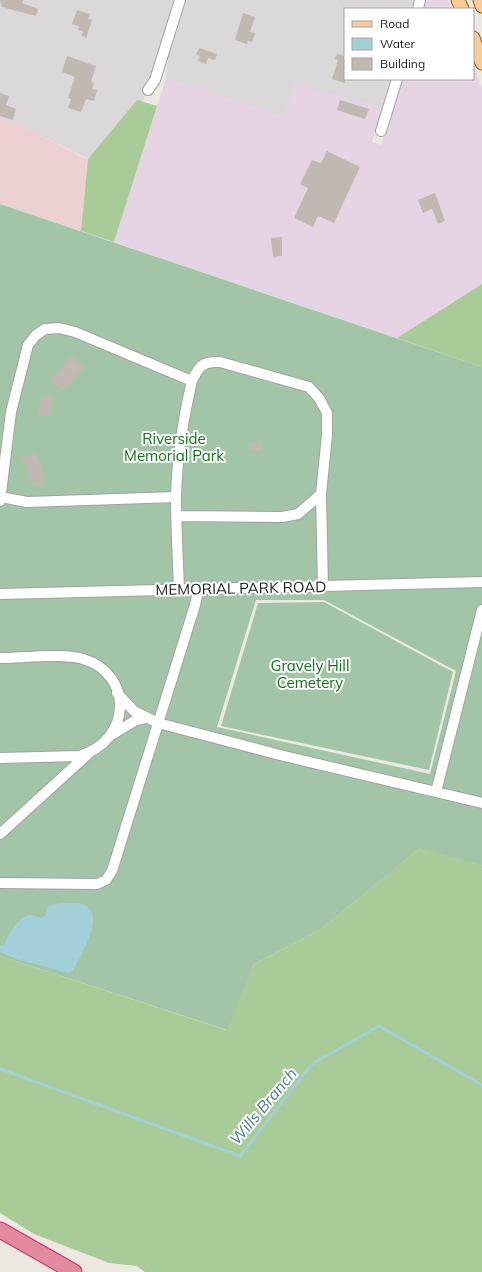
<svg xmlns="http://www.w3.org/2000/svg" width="482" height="1272" font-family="Mulish,sans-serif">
<rect width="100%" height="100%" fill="#ede8e1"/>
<!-- residential -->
<path fill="#dad8d8" d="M0,0h175l-32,102 -6,-1 -49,58 -73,-36 -15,-4z
M186,0h228l-3,9h-66v70h46l-9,29 -87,-24 -11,33 -118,-39 3,-25z"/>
<!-- commercial -->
<path fill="#edd0d1" d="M0,119l15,4 73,37 -7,71 -81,-27z"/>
<!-- industrial -->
<path fill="#e6d3e3" d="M425,0h23l3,9h-29z
M473,65l9,23v196l-85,54 -283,-96 52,-164 118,38 11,-33 87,25 -10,34 9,3 20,-66h72z"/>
<!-- forest -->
<path fill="#a9cb97" d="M137,100l20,6 -43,136 -33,-11 7,-72z
M482,284v83l-85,-29z
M421,847l61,19v406h-337l-8,-6 -28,-3 -75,-29 -34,-21v-257l226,74 28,-66 66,-34z"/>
<!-- cemetery -->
<path fill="#a3c5a7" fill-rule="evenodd" d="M0,204l482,163v499l-62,-18 -100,82 -66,34 -27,66 -227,-74zM256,600h68l132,71 -26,103 -213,-47z
M324,602l129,70 -24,98 -208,-44 37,-123z"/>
<!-- water -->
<path fill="#a3cfd9" d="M66,903c5,0 11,-1 16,1 26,9 -1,50 -8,65l-4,4 -51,-13 -19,-8v-7l5,-1c1,-7 15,-28 24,-29 3,-1 8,2 12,3l4,-2 3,-11z"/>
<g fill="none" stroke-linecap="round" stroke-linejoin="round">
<!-- stream -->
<path stroke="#a3cfd9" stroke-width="3" d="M0,1069l240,87 72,-92 67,-38 103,59"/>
</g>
<!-- building -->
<path fill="#c1b8b1" d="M0,0h23l-1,3 16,6 -2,7 -34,-9z
M77,10l13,4 -2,5 4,1 -6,18 -4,-2 1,-5 -5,-1 1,-4 -7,-2z
M243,13l12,4 -5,15 5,1 -3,9 -4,-1 -1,3 -12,-4z
M199,48l18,6 -2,6 -7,-2 -2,6 -8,-3 2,-5 -4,-1z
M337,54l8,2v27l-13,-4 6,-19 -3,-1z
M67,56l29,10 -5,16 3,1 -2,6 5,1 -3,11 -8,-2 -5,13 -13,-4 3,-9 -3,-1 7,-21 -13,-5z
M0,93l9,3 -3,9 10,4 -3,11 -13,-4z
M340,100l29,9 -4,10 -28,-9z
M327,151l33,16 -26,56 -16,-7 -5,11 -19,-9 14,-30 -8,-4 12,-24 9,3z
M435,193l10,28 -7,3 -6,-15 -9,4 -5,-13z
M282,237v19l-9,1 -2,-19z
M72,356l12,12 -22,23 -12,-12z
M42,395l11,2 -3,20 -12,-2z
M250,442l12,2 -1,7 -12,-1z
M36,453l11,29 -14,5 -11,-29z"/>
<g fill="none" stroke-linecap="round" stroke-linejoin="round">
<defs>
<path id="minor" d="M418,9l2,-9
M148,90l7,-10 25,-80
M381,131l16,-52
M192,381c7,-15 10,-20 28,-19l89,25 10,11 8,15v22l-6,59 2,92
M1,497l26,5 149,-5
M0,501l11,-89 17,-67 8,-10 9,-6 14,-1 16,4 117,49c-9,38 -15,77 -16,116 0,31 2,62 3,92
M177,516l105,1 16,-3 23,-20
M0,594l482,-12
M0,658c21,0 64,-5 83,1 51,15 49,82 -4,97l-79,2
M117,693l17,18 24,12 122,32 202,48
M113,734l23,-14 9,-2
M436,792l46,-182
M0,834l88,-80
M0,883l97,1 9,-4 6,-9 83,-266 2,-9 -2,-7"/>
<path id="major" d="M458,0l4,9
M480,0l2,6
M473,38l9,25"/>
<path id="highway" d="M0,1230l74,42"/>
</defs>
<!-- minor casing -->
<use href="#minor" stroke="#a2a2a2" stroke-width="12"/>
<!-- major casing -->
<use href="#major" stroke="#8d5a06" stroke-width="15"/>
<!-- highway casing -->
<use href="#highway" stroke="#cf2a6a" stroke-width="17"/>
<!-- minor -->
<use href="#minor" stroke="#fff" stroke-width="10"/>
<!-- major -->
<use href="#major" stroke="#f8cb9b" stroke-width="13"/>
<!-- highway -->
<use href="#highway" stroke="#e28b9f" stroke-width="15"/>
</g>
<g text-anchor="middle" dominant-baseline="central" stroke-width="4" stroke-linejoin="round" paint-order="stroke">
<!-- park labels -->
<g font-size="15" fill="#0f7413" stroke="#fff">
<text x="174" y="438">Riverside<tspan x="174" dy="17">Memorial Park</tspan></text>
<text x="310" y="665">Gravely Hill<tspan x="310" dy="17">Cemetery</tspan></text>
</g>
<!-- street labels -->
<g font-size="15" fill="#1b1b1b" stroke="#fff">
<text transform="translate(241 588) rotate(-1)">MEMORIAL PARK ROAD</text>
</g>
<!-- water labels -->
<g font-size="16" font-style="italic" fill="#4979a0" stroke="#fff">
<text transform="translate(263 1106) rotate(-50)">Wills Branch</text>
</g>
</g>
<!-- legend -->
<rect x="344" y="8" width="130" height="72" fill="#ffffff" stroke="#a4a4a4"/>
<rect x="352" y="21" width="20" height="6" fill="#f8cb9b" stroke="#a4a4a4"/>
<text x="380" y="28" font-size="12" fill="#1b1b1b">Road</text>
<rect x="352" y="38" width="20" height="12" fill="#a3cfd9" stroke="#a4a4a4"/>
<text x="380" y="48" font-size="12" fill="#1b1b1b">Water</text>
<rect x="352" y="58" width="20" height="12" fill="#c1b8b1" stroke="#a4a4a4"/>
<text x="380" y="68" font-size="12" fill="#1b1b1b">Building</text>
</svg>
